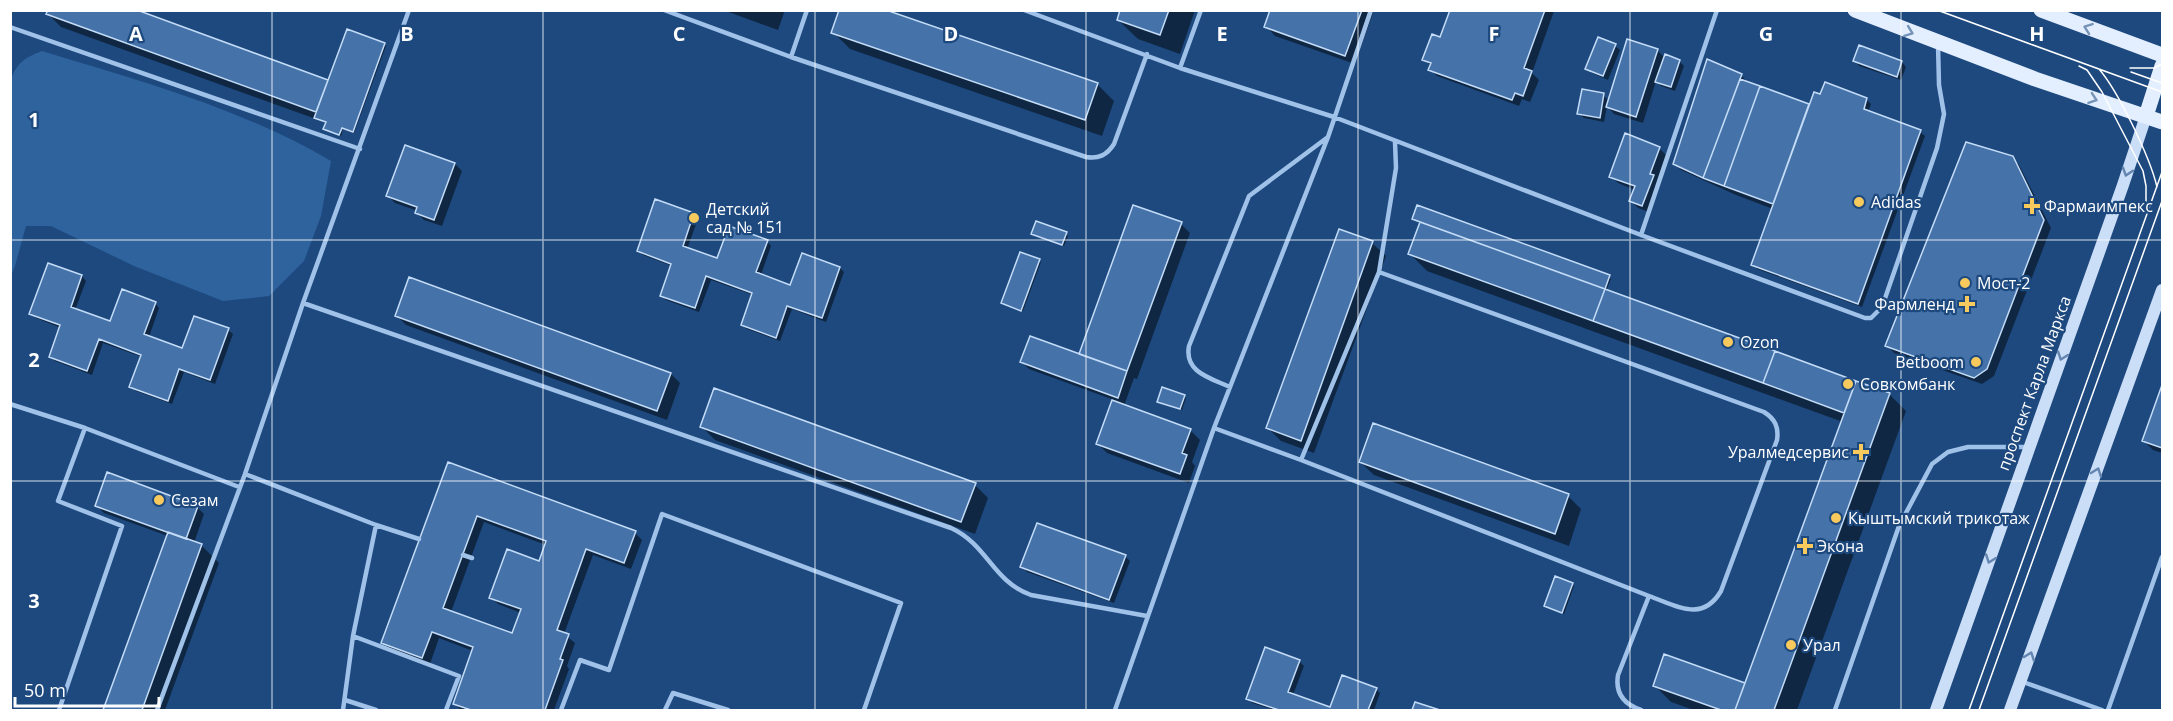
<svg xmlns="http://www.w3.org/2000/svg" width="2173" height="721" font-family="'Open Sans',sans-serif">
<rect width="100%" height="100%" fill="#1d497f"/>
<!-- green -->
<path fill="#2f639d" d="M42,51c98,30 199,57 289,110l-10,55 -17,45 -35,35 -46,5 -89,-35 -83,-40h-25l-11,40 -4,10v-196c5,-17 15,-23 31,-29z"/>
<!-- shadow -->
<path fill="#0007" fill-rule="evenodd" d="M133,10l196,72 55,-38 2,2 -32,87 -11,-4 -2,7 -14,-6 -2,-1 2,-6 -266,-96 -13,-13z
M723,10h62l-7,20z
M1122,10h73l-15,44 -42,-15 -20,-19z
M1272,10h102l-19,54 -80,-28 -9,-10z
M1451,10l103,1 -22,62 7,7 -9,22 -8,-3 -3,7 -82,-30 -7,-7 1,-3 -7,-7 17,-20z
M833,32l264,52 17,17 -12,35 -252,-87z
M1615,46l5,4 -12,30 -16,-7 -5,-4z
M1860,47l42,15 4,5 -5,13 -42,-14 -4,-5z
M1657,50l8,8 14,3 5,5 -9,25 -14,-5 -5,-5 -13,42 -29,-9 -7,-8 -3,16 -20,-4 -5,-4 24,-19 6,6z
M1741,75l7,8 62,23 56,-7 5,5 -3,8 52,20 5,4 -63,171 -105,-38 -4,-5 20,-55 -37,-14 -55,-25 -7,-7z
M1659,148l7,7 -9,26 3,3 -11,28 -11,-4 -7,-7 4,-11 -17,-7 -7,-7z
M2012,157l7,8 32,63 -57,148 -12,8 -88,-31 -7,-8z
M455,164l7,7 -20,55 -18,-6 -7,-7 1,-2 -23,-8 -7,-7z
M656,201l38,14 4,4 -11,30 31,11 49,-19 4,5 -10,29 30,12 49,-19 4,4 -18,50 -34,-13 -12,32 -33,-12 -5,-4 11,-30 -42,-15 -12,32 -33,-12 -5,-5 11,-29 -29,-11 -5,-5z
M1414,219l195,58 2,2 -5,12 283,103 17,17 -109,299h-103l-23,-8 -17,-17h92l97,-263 -416,-151 -17,-17 11,-31z
M1181,224l9,9 -53,146 -3,-1 -10,28 66,24 10,10 -8,22 3,4 -6,17 -82,-30 -9,-9 16,-44 -85,-31 -7,-7 58,-7z
M1066,234l2,2 -4,10 -29,-11z
M1372,243l14,13 -72,197 -33,-12 -13,-13z
M1021,254l20,8 -18,49 -20,-8z
M49,264l33,12 4,5 -11,29 36,13 44,-20 4,5 -10,29 34,13 45,-20 5,4 -18,50 -31,-12 -12,32 -36,-13 -5,-5 11,-29 -39,-14 -11,32 -37,-14 -5,-4 11,-29 -25,-10 -5,-4z
M397,316l274,58 9,9 -13,37 -261,-95z
M2162,390v63l-9,-3 -9,-9z
M1184,396l2,2 -4,12 -21,-7z
M701,426l274,59 13,13 -13,36 -260,-94z
M1360,462l208,34 13,13 -12,37 -195,-71z
M449,464l186,69 7,7 -11,29 -38,-14 -29,79 11,9 -8,23 2,3 -15,41h-93l-7,-7 19,-52 -34,-13 -9,26 -40,-15 -7,-7zM484,522l62,23 -6,18 -49,34 7,7 23,9 -8,22 -62,-23z
M97,506l100,1 7,7 -10,29 8,3 17,17 -54,147h-60l63,-174 -64,-23z
M1125,556l5,5 -16,42 -87,-31 -5,-5z
M1572,584l2,2 -10,28 -18,-8z
M1299,661l5,5 -11,29 38,14 45,-20 4,4 -6,17h-100l-22,-7 -4,-5z"/>
<!-- building -->
<path fill="#4573a9" stroke="#c4dcf7" stroke-width="1.5" fill-rule="evenodd" d="M48,10h89l191,70 -12,32 -270,-98z
M839,10h47l212,73 -13,37 -254,-87z
M1120,10h49l-9,25 -43,-15z
M1270,10h92l-17,46 -81,-29z
M1450,10h95l-21,58 8,3 -9,25 -8,-3 -3,7 -84,-30 3,-7 -9,-3 10,-26 8,3z
M347,29l38,14 -32,89 -11,-4 -3,7 -16,-6 3,-7 -12,-4z
M1598,37l18,7 -13,32 -18,-7z
M1627,39l31,10 -22,68 -30,-10z
M1859,45l43,16 -5,16 -44,-16z
M1665,54l15,6 -9,27 -16,-5z
M1707,59l35,15 -39,104 -30,-14z
M1740,79l20,7 -36,100 -21,-8z
M1825,82l42,16 -3,11 57,21 -63,174 -107,-39 63,-173 6,2z
M1760,86l49,18 -36,100 -49,-18z
M1582,89l22,4 -4,25 -23,-4z
M1625,133l35,14 -10,27 4,1 -12,31 -13,-5 6,-15 -26,-9z
M1966,142l47,14 31,64 -57,149 -13,9 -89,-32z
M405,145l50,18 -21,57 -19,-7 2,-6 -31,-11z
M655,199l39,14 -11,33 34,12 12,-32 39,14 -12,32 34,13 12,-32 38,14 -18,51 -35,-12 -11,32 -35,-13 11,-32 -46,-17 -11,32 -35,-12 11,-32 -34,-13z
M1133,205l49,17 -55,149 -48,-17z
M1417,205l193,70 -5,14 -193,-70z
M1036,221l31,11 -5,13 -31,-11z
M1420,222l185,67 -12,32 -185,-67z
M1339,229l34,12 -72,200 -35,-13z
M1020,252l20,7 -19,52 -20,-8z
M48,263l34,12 -11,32 39,14 12,-32 34,13 -12,32 38,14 12,-32 35,12 -19,52 -31,-11 -11,32 -39,-14 12,-32 -42,-16 -12,32 -38,-14 11,-32 -31,-11z
M409,277l262,96 -14,38 -262,-95z
M1605,289l170,62 -12,32 -170,-62z
M1030,336l97,35 -9,27 -98,-36z
M1775,351l81,30 -12,32 -81,-30z
M1856,381l34,12 -116,317h-39z
M2162,385v63l-20,-7z
M1162,387l23,8 -5,14 -23,-7z
M714,388l262,95 -15,39 -261,-95z
M1112,400l79,29 -9,24 5,2 -7,19 -84,-30z
M1373,423l196,71 -14,40 -196,-72z
M448,462l188,69 -12,32 -38,-14 -29,81 12,4 -9,25 3,1 -18,50h-74l-18,-6 20,-57 -41,-15 -10,26 -41,-15zM477,516l69,25 -7,20 -32,-12 -18,49 32,11 -9,24 -69,-25z
M107,472l91,34 -12,33 -91,-33z
M1037,523l89,32 -17,45 -89,-33z
M168,532l34,12 -60,166h-39z
M1555,576l18,7 -11,30 -18,-7z
M1265,647l35,13 -12,32 42,15 12,-32 35,13 -9,22h-89l-33,-11z
M1664,654l81,29 -10,27h-14l-68,-24z
M1415,702l25,8h-28z"/>
<g fill="none" stroke-linecap="round" stroke-linejoin="round">
<!-- lane -->
<path stroke="#a0c2e9" stroke-width="4.5" d="M664,10l127,47 295,100c13,2 21,-2 28,-13l33,-90
M1024,10l156,58 154,49 307,118 224,83h6l11,-11 55,-159 7,-34 -5,-29 -1,-41
M10,27l350,122
M791,57l16,-47
M1180,68l21,-58
M1395,142l1,26 -17,104 -78,188 348,136 -31,79c-3,18 5,29 23,35
M1641,235l76,-225
M1379,272l385,140c11,7 15,15 13,28l-56,151c-19,32 -44,15 -72,5
M303,303l648,225c37,17 41,53 80,67l116,21
M1230,387c-20,-9 -46,-15 -41,-41l60,-150 79,-59
M10,404l75,24 154,59
M1214,428l87,32
M245,474l131,51 43,14
M463,555l9,3
M353,636l106,40 -13,34
M2023,682l79,28
M345,700l31,10
M59,710l63,-184 -64,-25 27,-73
M157,710l88,-236 58,-171 106,-293
M343,710l10,-74 23,-111
M561,710l19,-50 29,10 53,-156 239,89 -37,107
M665,710l8,-17 55,17
M1115,710l99,-282 114,-291 43,-127
M1835,710l64,-184 33,-62 16,-12 20,-5h59
M2108,710l54,-153"/>
<!-- secondary -->
<path stroke="#cbdef7" stroke-width="12" d="M1936,710l187,-525 23,-69
M2010,710l152,-420"/>
<!-- primary -->
<path stroke="#e3eefe" stroke-width="15" d="M1855,10l180,69 127,43
M2041,10l121,45
M2146,116l16,-50"/>
<!-- tram -->
<path stroke="#fff" stroke-width="1.5" d="M1937,10l225,82
M2079,66l8,4 15,22 41,79 3,15v22
M2130,68h24l8,-4
M2099,69c19,22 51,88 58,118
M2131,72l31,11
M1969,710l193,-538
M1979,710l183,-509"/>
</g>
<!-- one-way arrows -->
<defs><path id="oneway-chevron" d="M-2-3.5L2.5 0L-2 3.5" fill="none" stroke-width="1.6" stroke-linecap="round" stroke-linejoin="round" transform="scale(1.5)"/></defs>
<g stroke="#7693b8">
<use href="#oneway-chevron" transform="translate(2088 28) rotate(-160)"/>
<use href="#oneway-chevron" transform="translate(1909 32) rotate(21)"/>
<use href="#oneway-chevron" transform="translate(2093 99) rotate(19)"/>
</g>
<g stroke="#6385af">
<use href="#oneway-chevron" transform="translate(2127 172) rotate(108)"/>
<use href="#oneway-chevron" transform="translate(2062 356) rotate(110)"/>
<use href="#oneway-chevron" transform="translate(2097 472) rotate(-70)"/>
<use href="#oneway-chevron" transform="translate(1990 559) rotate(110)"/>
<use href="#oneway-chevron" transform="translate(2030 656) rotate(-70)"/>
</g>
<!-- grid -->
<path fill="none" stroke="#fff" stroke-width="1.5" stroke-opacity="0.55" d="M272,10v700M543,10v700M815,10v700M1086,10v700M1358,10v700M1630,10v700M1901,10v700M10,240h2152M10,481h2152"/>
<!-- markers -->
<g fill="#f8ca5e" stroke="#1d497f" stroke-width="2">
<circle cx="1859" cy="202" r="6"/>
<path d="M2029 197h6v6h6v6h-6v6h-6v-6h-6v-6h6z"/>
<circle cx="694" cy="218" r="6"/>
<circle cx="1965" cy="283" r="6"/>
<path d="M1964 295h6v6h6v6h-6v6h-6v-6h-6v-6h6z"/>
<circle cx="1728" cy="342" r="6"/>
<circle cx="1976" cy="362" r="6"/>
<circle cx="1848" cy="384" r="6"/>
<path d="M1858 443h6v6h6v6h-6v6h-6v-6h-6v-6h6z"/>
<circle cx="159" cy="500" r="6"/>
<circle cx="1836" cy="518" r="6"/>
<path d="M1802 537h6v6h6v6h-6v6h-6v-6h-6v-6h6z"/>
<circle cx="1791" cy="645" r="6"/>
</g>
<g text-anchor="middle" dominant-baseline="central" stroke-width="4.5" stroke-linejoin="round" paint-order="stroke">
<!-- poi labels -->
<g font-size="16" fill="#fff" stroke="#1d497f" text-anchor="start">
<text x="1871" y="202">Adidas</text>
<text x="2044" y="206">Фармаимпекс</text>
<text x="706" y="209">Детский<tspan x="706" dy="18">сад № 151</tspan></text>
<text x="1977" y="283">Мост-2</text>
<text x="1955" y="304" text-anchor="end">Фармленд</text>
<text x="1740" y="342">Ozon</text>
<text x="1964" y="362" text-anchor="end">Betboom</text>
<text x="1860" y="384">Совкомбанк</text>
<text x="1849" y="452" text-anchor="end">Уралмедсервис</text>
<text x="171" y="500">Сезам</text>
<text x="1848" y="518">Кыштымский трикотаж</text>
<text x="1817" y="546">Экона</text>
<text x="1803" y="645">Урал</text>
</g>
<!-- street labels -->
<g font-size="16" fill="#fff" stroke="#1d497f">
<text transform="translate(2034 383) rotate(-70)">проспект Карла Маркса</text>
</g>
</g>
<g font-size="20" text-anchor="middle" font-weight="bold" fill="#fff" stroke="#1d497f" stroke-width="4.5" stroke-linejoin="round" paint-order="stroke">
<text x="136" y="41">A</text>
<text x="407" y="41">B</text>
<text x="679" y="41">C</text>
<text x="951" y="41">D</text>
<text x="1222" y="41">E</text>
<text x="1494" y="41">F</text>
<text x="1766" y="41">G</text>
<text x="2037" y="41">H</text>
<text x="34" y="127">1</text>
<text x="34" y="367">2</text>
<text x="34" y="608">3</text>
</g>
<!-- border -->
<rect width="2173" height="721" fill="none" stroke="#ffffff" stroke-width="24"/>
<!-- scale -->
<path d="M15 697v9h144v-9" fill="none" stroke="#ffffff" stroke-width="3"/>
<text x="24" y="697" font-size="18" fill="#ffffff" stroke="#1d497f" stroke-width="4.5" paint-order="stroke">50 m</text>
</svg>
